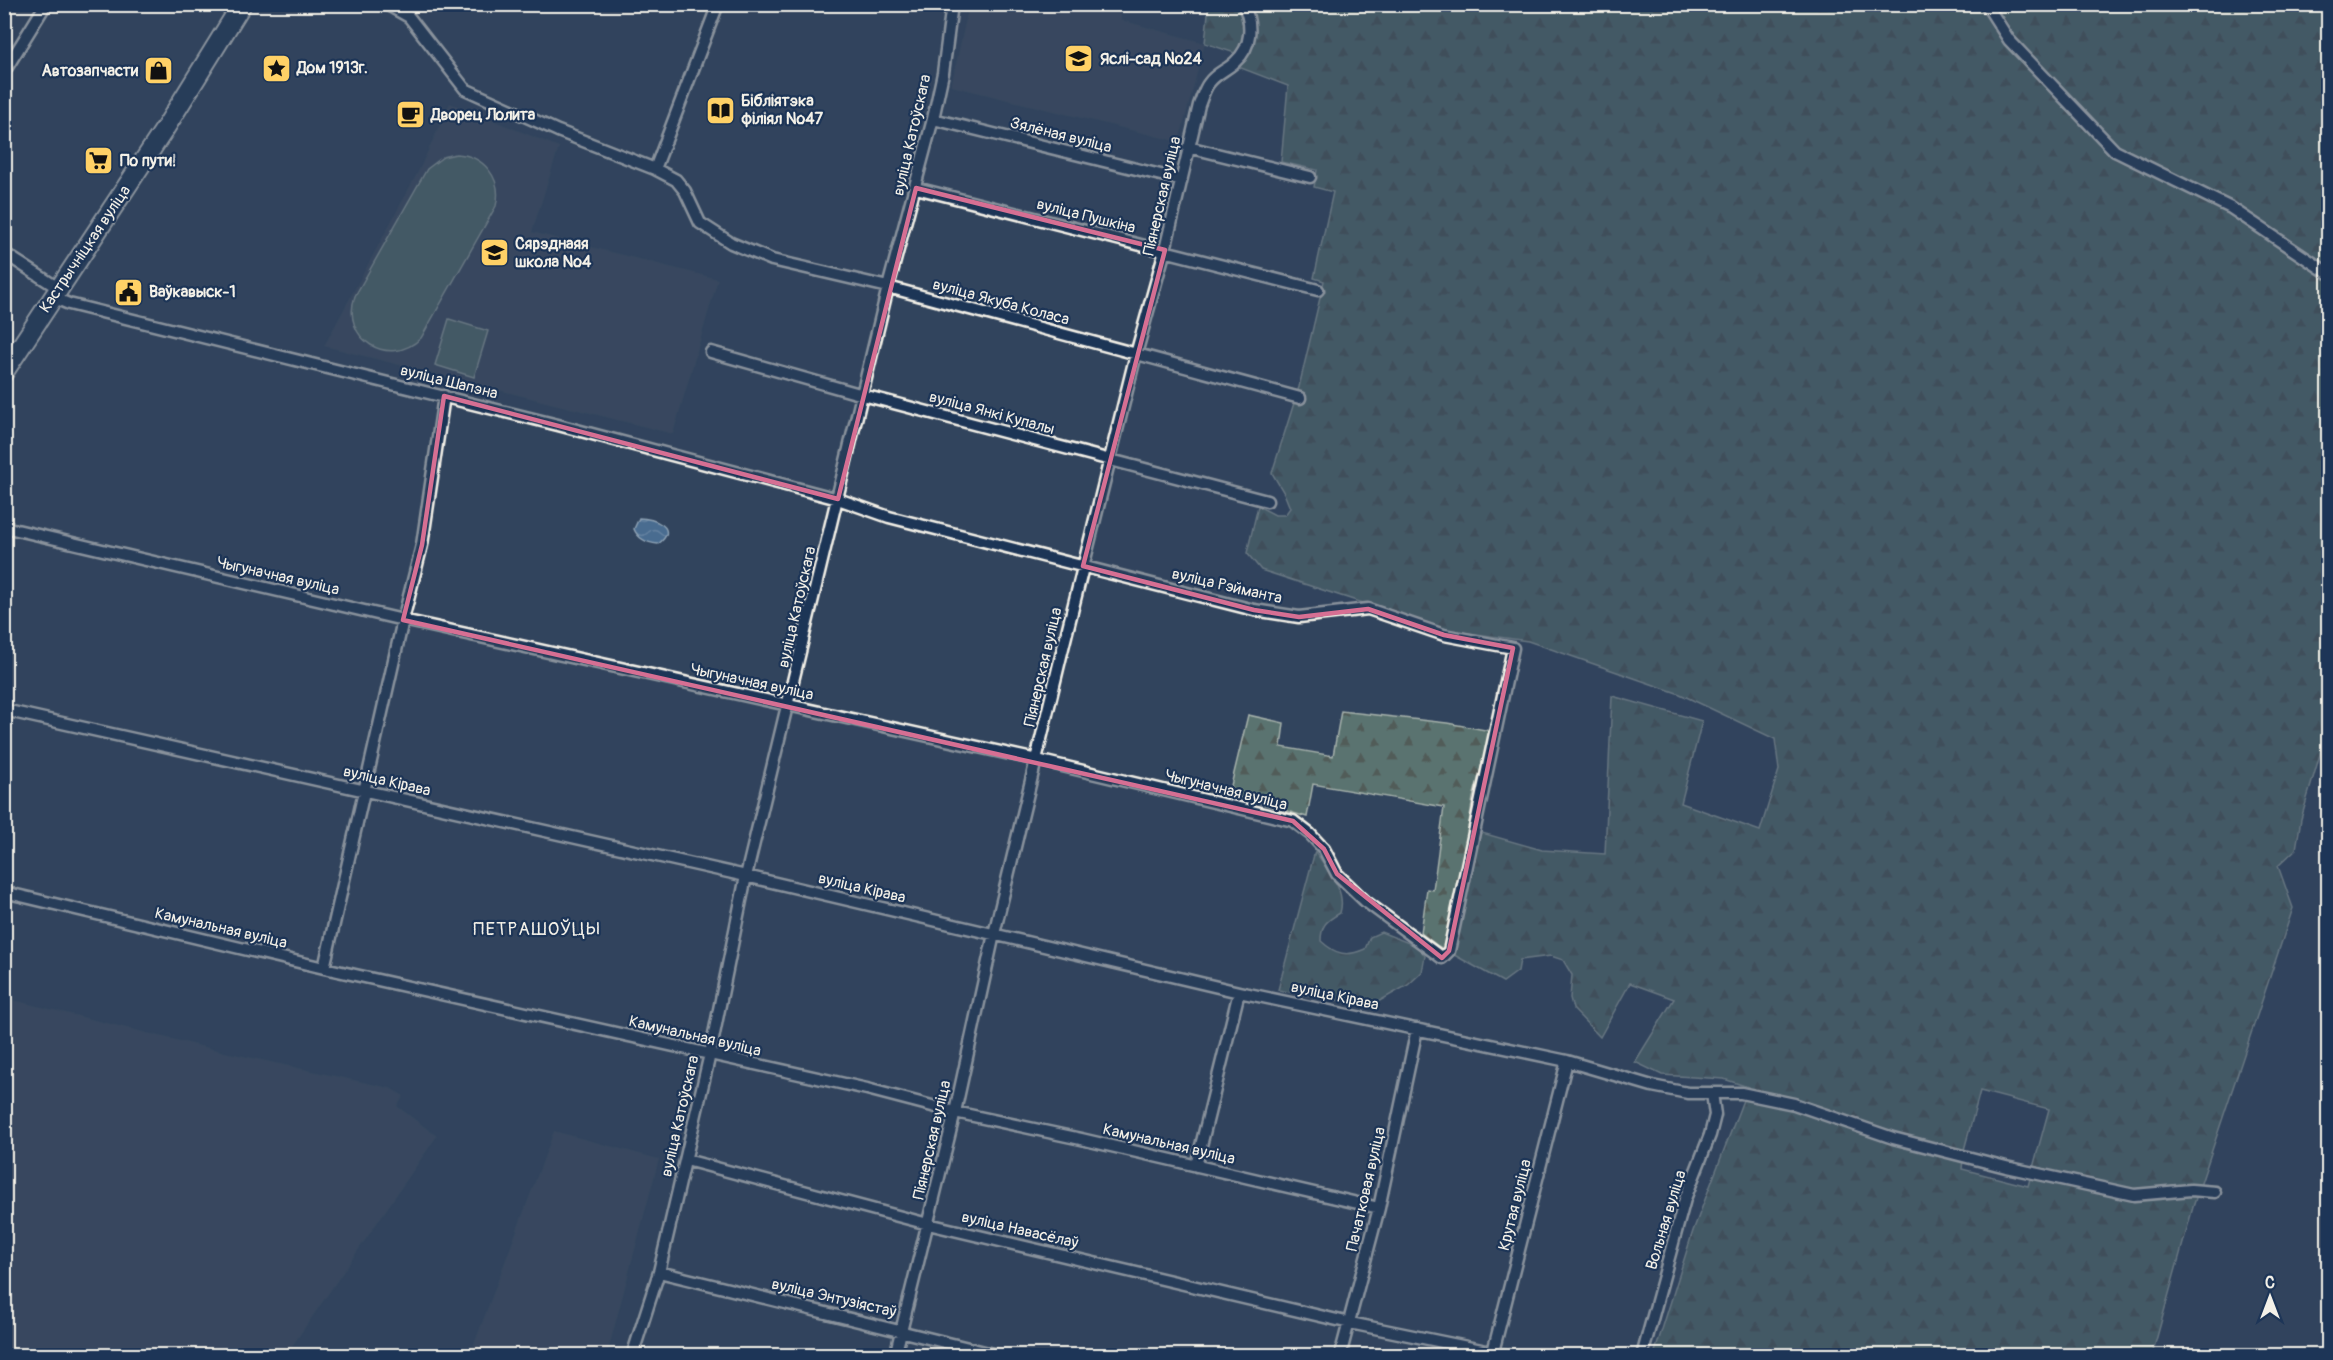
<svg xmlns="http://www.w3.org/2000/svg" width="2333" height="1360" font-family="Pangolin,sans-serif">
<defs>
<pattern id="forest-firs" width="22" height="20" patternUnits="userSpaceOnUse" patternTransform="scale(1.5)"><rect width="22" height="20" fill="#5a7370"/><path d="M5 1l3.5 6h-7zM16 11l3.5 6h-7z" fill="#515b59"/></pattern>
<pattern id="water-waves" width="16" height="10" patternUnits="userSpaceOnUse" patternTransform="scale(1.5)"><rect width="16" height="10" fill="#496c90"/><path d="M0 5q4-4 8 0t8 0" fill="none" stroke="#6481a0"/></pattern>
</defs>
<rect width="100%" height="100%" fill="#31445d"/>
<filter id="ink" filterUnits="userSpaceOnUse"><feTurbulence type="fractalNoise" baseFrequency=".0167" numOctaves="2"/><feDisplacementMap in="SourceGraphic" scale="12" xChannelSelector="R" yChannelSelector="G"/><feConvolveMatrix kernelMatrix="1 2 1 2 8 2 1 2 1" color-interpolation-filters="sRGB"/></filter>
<g filter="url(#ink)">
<!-- built -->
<path fill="#3f4e62" d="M969,5h152v15l84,23 -26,99 -228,-56z
M450,103l109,44 -27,85 186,47 -45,155 -349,-88 95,-176z
M5,998l220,54 165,36 14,8 -7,10 40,30 -151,219h-281z
M554,1131l105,28 -52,196h-137z"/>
<!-- grass -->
<path fill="#5a7370" stroke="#a7b2ac" stroke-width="1.5" d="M456,154c27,1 47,24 40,52l-75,132c-32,31 -81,1 -66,-42l72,-127 16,-12z
M449,319l39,12 -14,46 -39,-12z"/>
<!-- forest -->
<path fill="url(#forest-firs)" stroke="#a7b2ac" stroke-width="1.5" fill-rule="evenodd" d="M1209,4l1119,1v722l-27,92 -5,30 -18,17 15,42 -100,299 -41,148h-498l39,-124 55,-144 -24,-8 -62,-4 -27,-13 39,-63 -44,-16 -30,54 -27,-28 -3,-11 2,-23 -9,-15 -12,-4 -31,4 -2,11 -15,11 -65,-36 -17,-13 6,-44 6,1 11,-83 -131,-23 -6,33 -78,-23 19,-79 36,8 -3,24 52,9 8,-45 106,12 44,8 -18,67 -5,31 74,21 63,4 7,-158 90,25 -21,82 79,28 19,-61 -4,-31 -95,-45 -152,-53 -82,-11 -185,-60 -14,-17 11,-47 17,9h10l5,-7 -6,-15 -12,-20 27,-86 25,-106 -10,-3 19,-86 -19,-5 3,-17 -36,-8 7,-76 -47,-18 -6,-15 -30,-10zM1980,1091l69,18 -21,77 -66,-17 2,-19z
M1315,851c12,19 32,39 25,62 -14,8 -19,12 -19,28 15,14 26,16 44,8l5,-12 11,-5 38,15 6,9 -3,16 -14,13 -32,18h-22l-76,-13z"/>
<!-- water -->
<path fill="url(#water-waves)" stroke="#8da1b3" stroke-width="1.5" d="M639,518c15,0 41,10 19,26 -10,-1 -20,-5 -24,-15z"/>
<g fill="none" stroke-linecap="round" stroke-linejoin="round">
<defs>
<path id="street" d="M386,4l23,13 56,72 93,42 97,38 21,11 9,11 15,32 31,20 41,17 116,27 412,111
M1986,4l23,36 106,111 116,57 97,65
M4,72l42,-68
M933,119l248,61
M1188,147l122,30
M655,169l63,-165
M916,188l402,102
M4,253l54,35
M711,352l152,43 404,106
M4,527l399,93 634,140 256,61 17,13 14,15 13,25 28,27 77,57 7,-7 64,-303 -69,-13 -76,-26 -69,8 -45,-7 -365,-93 -51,-18 -280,-74 -489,-121 -17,-7
M4,710l742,166 493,116 328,69 85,25 36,7h53l53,11 99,34 113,29 128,28 57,-5 24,2
M4,892l320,76 543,121 88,23 126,27 298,69
M324,968l79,-348 19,-75 22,-149
M686,1160l242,64 102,24 320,75 161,33
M1196,1166l43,-174
M659,1272l342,84
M632,1356l27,-84 51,-218 36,-178 142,-589 45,-168 10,-46 9,-69
M895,1356l60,-244 39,-178 67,-278 75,-302 29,-104 34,-145c3,-7 5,-16 10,-22 7,-10 18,-13 26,-21 17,-15 18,-38 8,-58
M1340,1356l39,-148 38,-179
M1492,1356l75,-295
M1642,1356l43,-157 25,-64 5,-20 -3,-22"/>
<path id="primary" d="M4,372l160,-242 78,-126"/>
</defs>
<!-- street casing -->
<use href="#street" stroke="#f4f1e8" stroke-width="15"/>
<!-- primary casing -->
<use href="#primary" stroke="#f4f1e8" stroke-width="22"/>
<!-- street -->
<use href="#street" stroke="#1d3557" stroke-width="10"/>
<!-- primary -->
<use href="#primary" stroke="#1d3557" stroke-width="18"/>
</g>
</g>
<!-- marked area -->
<path d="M0 0H2333V1360H0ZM916,188l249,62 -82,316 171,44 45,7 69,-8 76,26 69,13 -64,303 -7,7 -105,-84 -13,-25 -31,-28 -890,-201 19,-75 22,-149 394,103z" fill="#31445d" fill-opacity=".55" fill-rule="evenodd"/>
<path fill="none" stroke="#d66f93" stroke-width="4.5" stroke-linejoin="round" d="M916,188l249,62 -82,316 171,44 45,7 69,-8 76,26 69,13 -64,303 -7,7 -105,-84 -13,-25 -31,-28 -890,-201 19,-75 22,-149 394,103z"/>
<!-- icons -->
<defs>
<symbol id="school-square" viewBox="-11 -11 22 22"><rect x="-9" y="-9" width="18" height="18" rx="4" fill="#ffd166" stroke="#1d3557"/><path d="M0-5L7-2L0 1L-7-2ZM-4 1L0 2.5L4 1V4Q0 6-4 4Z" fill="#111"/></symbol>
<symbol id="sight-square" viewBox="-11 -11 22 22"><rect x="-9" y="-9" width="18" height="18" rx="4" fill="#ffd166" stroke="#1d3557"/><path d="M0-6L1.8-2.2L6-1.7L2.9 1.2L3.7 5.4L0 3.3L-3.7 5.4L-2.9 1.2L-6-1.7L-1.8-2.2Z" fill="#111"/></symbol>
<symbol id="shop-square" viewBox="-11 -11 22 22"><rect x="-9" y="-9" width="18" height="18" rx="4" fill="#ffd166" stroke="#1d3557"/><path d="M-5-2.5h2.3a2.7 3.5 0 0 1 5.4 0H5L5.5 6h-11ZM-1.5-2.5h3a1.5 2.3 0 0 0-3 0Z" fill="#111"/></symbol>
<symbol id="library-square" viewBox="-11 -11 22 22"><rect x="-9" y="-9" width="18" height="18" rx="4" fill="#ffd166" stroke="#1d3557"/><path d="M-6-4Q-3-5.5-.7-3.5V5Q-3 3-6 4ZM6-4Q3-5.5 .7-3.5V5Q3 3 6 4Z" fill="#111"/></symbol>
<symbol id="cafe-square" viewBox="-11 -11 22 22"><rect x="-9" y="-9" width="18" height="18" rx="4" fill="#ffd166" stroke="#1d3557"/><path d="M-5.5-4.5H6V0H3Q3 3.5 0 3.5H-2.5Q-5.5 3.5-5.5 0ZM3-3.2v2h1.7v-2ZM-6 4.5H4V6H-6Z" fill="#111"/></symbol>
<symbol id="supermarket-square" viewBox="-11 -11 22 22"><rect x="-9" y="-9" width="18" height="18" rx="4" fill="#ffd166" stroke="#1d3557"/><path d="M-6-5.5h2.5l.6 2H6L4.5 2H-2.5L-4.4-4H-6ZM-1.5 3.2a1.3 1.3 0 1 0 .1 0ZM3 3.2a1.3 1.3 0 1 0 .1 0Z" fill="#111"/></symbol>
<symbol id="civic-square" viewBox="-11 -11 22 22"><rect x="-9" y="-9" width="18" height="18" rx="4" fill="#ffd166" stroke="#1d3557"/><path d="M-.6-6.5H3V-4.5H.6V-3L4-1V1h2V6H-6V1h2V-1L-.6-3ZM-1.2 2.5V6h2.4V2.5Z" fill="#111"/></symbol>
</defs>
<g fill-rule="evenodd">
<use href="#school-square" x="1062" y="42" width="33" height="33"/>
<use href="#sight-square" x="260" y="52" width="33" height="33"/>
<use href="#shop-square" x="142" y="54" width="33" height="33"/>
<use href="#library-square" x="704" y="94" width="33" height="33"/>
<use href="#cafe-square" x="394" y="98" width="33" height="33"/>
<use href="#supermarket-square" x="82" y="144" width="33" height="33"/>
<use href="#school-square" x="478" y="236" width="33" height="33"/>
<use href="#civic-square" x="112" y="276" width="33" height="33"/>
</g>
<g text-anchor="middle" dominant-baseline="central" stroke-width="4.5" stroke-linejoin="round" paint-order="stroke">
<!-- poi labels -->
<g font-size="16" font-weight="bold" fill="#f4f1e8" stroke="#1d3557" text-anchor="start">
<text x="1100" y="59">Яслі-сад №24</text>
<text x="297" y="68">Дом 1913г.</text>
<text x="138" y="71" text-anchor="end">Автозапчасти</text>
<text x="741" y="101">Бібліятэка<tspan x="741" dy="18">філіял №47</tspan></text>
<text x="431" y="115">Дворец Лолита</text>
<text x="120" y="161">По пути!</text>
<text x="515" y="244">Сярэднаяя<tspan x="515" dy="18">школа №4</tspan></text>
<text x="149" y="292">Ваўкавыск-1</text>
</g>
<!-- street labels -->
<g font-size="16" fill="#f4f1e8" stroke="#1d3557">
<text transform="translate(912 135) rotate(-77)">вуліца Катоўскага</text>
<text transform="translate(1061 135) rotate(14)">Зялёная вуліца</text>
<text transform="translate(1162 196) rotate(-77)">Піянерская вуліца</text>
<text transform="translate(1086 216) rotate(14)">вуліца Пушкіна</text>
<text transform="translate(85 249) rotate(-56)">Кастрычніцкая вуліца</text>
<text transform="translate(1001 302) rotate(15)">вуліца Якуба Коласа</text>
<text transform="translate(449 382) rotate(14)">вуліца Шапэна</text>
<text transform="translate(992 413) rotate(15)">вуліца Янкі Купалы</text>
<text transform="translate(278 576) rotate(13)">Чыгуначная вуліца</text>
<text transform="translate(1227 586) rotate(13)">вуліца Рэйманта</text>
<text transform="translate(797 607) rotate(-77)">вуліца Катоўскага</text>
<text transform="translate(1043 667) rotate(-77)">Піянерская вуліца</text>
<text transform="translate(752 682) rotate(12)">Чыгуначная вуліца</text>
<text transform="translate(387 781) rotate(13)">вуліца Кірава</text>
<text transform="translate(1226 790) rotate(14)">Чыгуначная вуліца</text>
<text transform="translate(862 888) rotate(13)">вуліца Кірава</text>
<text transform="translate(221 928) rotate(13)">Камунальная вуліца</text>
<text transform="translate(1335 996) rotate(12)">вуліца Кірава</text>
<text transform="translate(695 1036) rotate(13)">Камунальная вуліца</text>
<text transform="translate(680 1116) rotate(-77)">вуліца Катоўскага</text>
<text transform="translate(932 1140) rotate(-77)">Піянерская вуліца</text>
<text transform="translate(1169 1144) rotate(13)">Камунальная вуліца</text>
<text transform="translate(1366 1189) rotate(-77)">Пачатковая вуліца</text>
<text transform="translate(1515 1205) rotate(-76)">Крутая вуліца</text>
<text transform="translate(1666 1220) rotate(-73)">Вольная вуліца</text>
<text transform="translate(1020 1230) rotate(13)">вуліца Навасёлаў</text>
<text transform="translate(834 1298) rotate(13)">вуліца Энтузіястаў</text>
</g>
<!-- neighbourhood labels -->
<g font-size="18" letter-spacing="1.5" fill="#f4f1e8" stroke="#1d3557">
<text x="537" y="929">ПЕТРАШОЎЦЫ</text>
</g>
</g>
<!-- margin -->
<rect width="2333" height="1360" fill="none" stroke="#1d3557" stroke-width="24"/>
<rect x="12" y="12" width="2309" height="1336" fill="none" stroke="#f4f1e8" stroke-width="2" filter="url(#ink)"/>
<!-- north arrow -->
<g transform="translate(2270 1297)" stroke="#1d3557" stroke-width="4.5" paint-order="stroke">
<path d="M0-4.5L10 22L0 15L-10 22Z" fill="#f4f1e8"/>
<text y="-9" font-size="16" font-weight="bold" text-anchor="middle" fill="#f4f1e8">С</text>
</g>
</svg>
